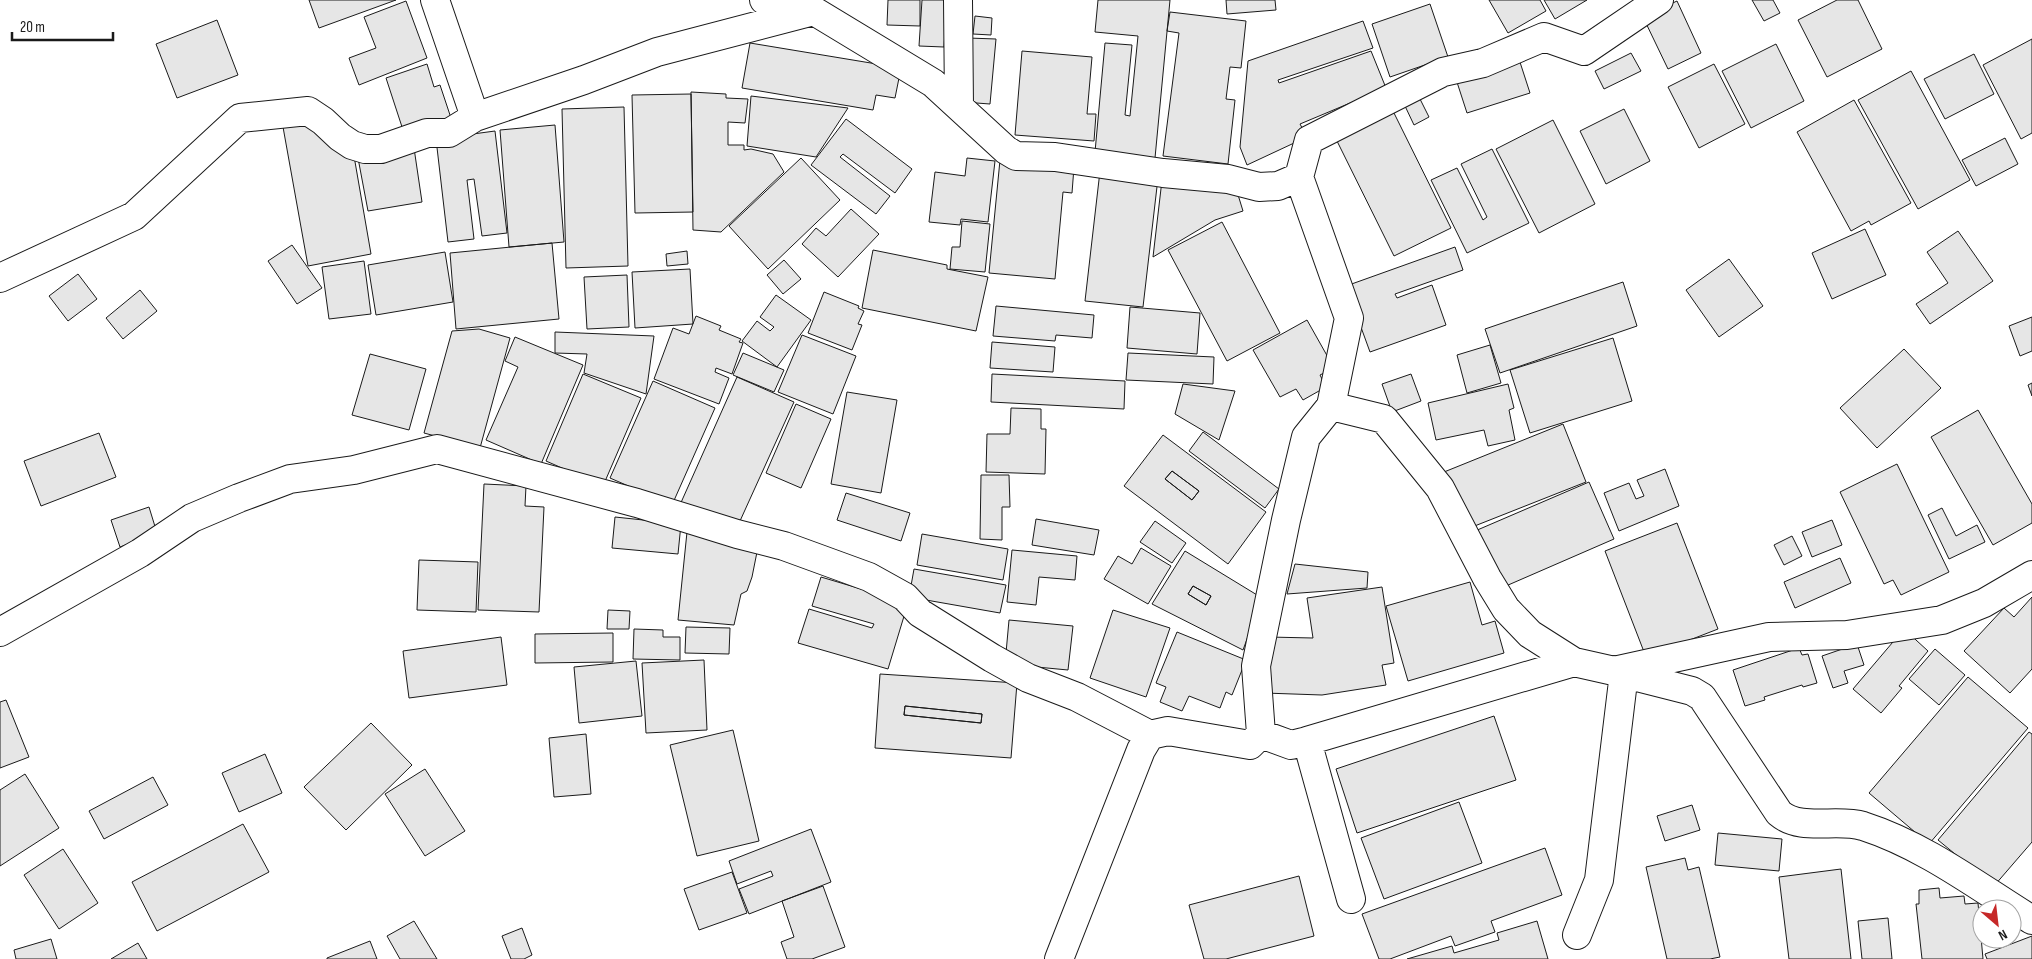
<svg xmlns="http://www.w3.org/2000/svg" width="2032" height="959" font-family="'Sofia Sans Condensed',sans-serif">
<rect width="100%" height="100%" fill="#fff"/>
<!-- building -->
<path fill="#e6e6e6" stroke="#1a1a1a" fill-rule="evenodd" d="M309,0h87l-77,28z
M888,0h32v26l-33,-1z
M922,0h25l-3,47 -25,-1z
M1098,0h72l-15,158 -60,-6 10,-109 27,2 -7,70 5,1 8,-80 -43,-4z
M1226,0h49l1,10 -49,4z
M1489,0h51l6,11 -38,22z
M1544,0h43l-32,19z
M1752,0h21l7,13 -16,8z
M1837,0h21l24,49 -55,28 -29,-57z
M406,1l21,57 -68,27 -10,-27 27,-10 -12,-31z
M1677,1l24,52 -33,16 -25,-52z
M1430,4l18,53 -58,20 -18,-53z
M1170,12l76,9 -5,47 -11,-1 -4,32 9,1 -7,64 -65,-8 16,-123 -12,-2z
M975,16l17,2 -1,17 -18,-1z
M217,20l21,55 -61,23 -21,-54z
M1363,21l10,27 -95,32 1,3 92,-32 15,37 -86,36 7,13 -60,28 -7,-18 8,-86z
M968,38l28,1 -6,65 -27,-2z
M2032,39v94l-11,6 -38,-74z
M750,43l151,25 -6,30 -19,-3 -3,15 -131,-22z
M1776,44l28,57 -53,27 -29,-57z
M1022,51l70,6 -5,57h9l-2,27 -79,-6z
M1631,53l10,18 -37,18 -9,-18z
M1974,54l20,40 -49,25 -21,-40z
M1518,56l12,37 -63,20 -12,-37z
M427,64l7,23 6,-2 11,33 -47,15 -18,-55z
M1714,64l31,60 -46,24 -31,-61z
M1911,71l59,109 -52,29 -60,-109z
M691,92l35,2v4l22,1 -3,24 -17,-1v23h16v5l7,-1 22,5 11,18 -63,60 -28,-2z
M691,94l2,118 -58,1 -3,-118z
M751,96l97,12 -32,49 -69,-11z
M1420,99l9,18 -15,8 -9,-19z
M1854,100l57,103 -40,22 -2,-4 -18,10 -54,-99z
M624,107l4,159 -62,2 -4,-159z
M1392,109l59,119 -57,28 -59,-119z
M1624,109l26,52 -44,23 -26,-53z
M846,119l66,50 -17,24 -52,-39 -3,3 50,39 -14,18 -65,-49z
M1553,120l42,84 -56,29 -43,-84z
M306,121l48,35 17,98 -63,12 -25,-139z
M555,125l9,117 -55,5 -9,-117z
M495,131l12,102 -25,3 -8,-57 -7,1 7,59 -26,3 -12,-103z
M2005,138l13,26 -42,22 -14,-26z
M414,148l8,54 -54,9 -10,-53z
M1492,149l37,74 -62,30 -36,-73 26,-12 26,52 4,-3 -26,-53z
M801,158l39,42 -72,69 -39,-43z
M967,158l28,3 -7,61 -27,-3 -1,6 -31,-3 6,-50 30,4z
M1000,160l74,7 -2,26 -9,-1 -8,87 -66,-6z
M1100,171l58,7 -15,129 -58,-6z
M1162,180l73,5 8,26 -28,9 -62,37z
M851,209l28,25 -41,43 -36,-33 14,-16 10,8z
M962,221l28,3 -5,48 -35,-3 2,-22h8z
M1222,222l58,111 -53,28 -59,-111z
M1865,229l21,46 -54,24 -20,-46z
M1958,231l35,50 -63,43 -14,-20 32,-21 -21,-31z
M552,243l7,76 -103,10 -6,-76z
M292,245l30,43 -25,16 -29,-43z
M1455,247l8,23 -68,24 2,4 35,-13 14,40 -76,27 -24,-66z
M873,250l74,15v4l41,8 -12,54 -114,-23z
M687,251l1,13 -21,2 -1,-12z
M445,252l8,50 -77,13 -8,-50z
M1729,259l34,47 -44,31 -33,-47z
M784,260l17,19 -18,15 -16,-19z
M364,261l7,53 -42,5 -7,-52z
M690,269l3,55 -58,4 -3,-56z
M78,274l19,25 -29,22 -19,-25z
M627,275l2,52 -42,2 -3,-52z
M1623,282l14,44 -137,47 -15,-44z
M140,290l17,21 -34,28 -17,-21z
M824,292l35,14 -1,2 6,3 -6,13 4,1 -10,25 -44,-17z
M776,295l35,25 -34,47 -35,-26 15,-20 13,10 4,-4 -14,-10z
M996,306l98,9 -2,23 -36,-3 -1,6 -62,-5z
M1130,307l70,6 -3,41 -70,-6z
M696,316l25,10 -2,4 22,9 -2,3 4,1 -11,31 -16,-6 -1,4 14,6 -10,26 -65,-25 19,-51 16,6z
M2032,317v34l-12,5 -11,-30z
M1307,320l27,48 -14,7 6,12 -23,13 -7,-11 -16,8 -27,-47z
M479,329l31,9 -30,110 -56,-15 28,-102z
M555,332l99,4 -8,58 -62,-21 3,-19 -32,-1z
M802,335l54,21 -23,58 -55,-22z
M515,337l68,28 -42,99 -55,-24 32,-73 -13,-6z
M1613,338l19,63 -102,32 -20,-63z
M992,342l63,5 -2,25 -63,-4z
M1490,345l11,38 -34,10 -10,-38z
M1904,349l37,39 -64,60 -37,-40z
M743,353l41,17 -10,22 -41,-17z
M1128,353l86,4 -1,27 -87,-4z
M370,354l56,15 -17,61 -57,-15z
M583,374l58,24 -38,88 -57,-25z
M992,374l133,7 -1,28 -133,-7z
M1411,374l10,27 -29,11 -10,-28z
M737,377l57,25 -59,130 -56,-25z
M653,381l62,27 -43,97 -62,-27z
M2032,383v13l-4,-11z
M1183,384l52,7 -16,49 -44,-26z
M1508,384l6,24 -5,2 6,30 -27,6 -4,-16 -48,10 -8,-37z
M847,392l50,8 -16,93 -50,-9z
M796,404l35,15 -30,69 -35,-15z
M1011,408l30,1v20h5l-1,45 -59,-2 1,-38h23z
M1978,410l54,94v19l-39,22 -62,-108z
M1563,424l23,58 -119,47 -23,-57z
M1203,432l76,57 -14,19 -76,-57z
M99,433l17,44 -75,29 -17,-45z
M1163,435l103,77 -38,52 -104,-78zM1172,471l27,20 -7,9 -27,-21z
M1897,464l52,108 -48,23 -8,-15 -9,4 -44,-92z
M1665,469l14,37 -60,25 -15,-38 25,-10 7,16 8,-3 -7,-16z
M1172,471l27,20 -7,9 -27,-21z
M981,475h28l1,32h-8v33l-22,-1z
M1589,482l25,57 -115,50 -24,-58z
M484,484l42,2 -1,20 19,1 -5,105 -61,-2z
M846,493l64,20 -9,28 -64,-21z
M149,507l8,26 -37,14 -9,-27z
M1942,508l14,28 21,-11 8,17 -36,17 -21,-44z
M615,517l66,7 -3,30 -66,-6z
M1036,519l63,11 -5,25 -62,-10z
M1832,520l10,25 -30,12 -10,-25z
M1155,521l31,22 -14,20 -32,-21z
M1677,523l41,106 -72,28 -41,-106z
M687,532l71,15 -6,30 -5,14 -6,3 -7,31 -56,-5z
M922,534l86,15 -5,31 -86,-15z
M1792,536l10,20 -18,9 -10,-20z
M1141,548l30,18 -23,38 -44,-25 14,-23 14,8z
M1012,550l65,6 -2,24 -36,-3 -3,28 -29,-3z
M1185,551l77,47 -19,52 -91,-46zM1193,586l18,10 -5,9 -18,-11z
M1840,558l11,25 -56,25 -11,-26z
M419,560l59,2 -2,50 -59,-2z
M1295,564l73,8 -1,16 -80,6z
M914,569l92,16 -6,28 -91,-16z
M821,577l87,26 -20,66 -90,-26 11,-34 63,19 2,-4 -62,-18z
M1470,582l12,43 13,-4 9,32 -96,28 -22,-75z
M1193,586l18,10 -5,9 -18,-11z
M1382,587l12,76 -12,2 4,20 -64,10 -58,-2 4,-56 45,1 -6,-40z
M2032,597v72l-22,24 -46,-42 40,-43 10,9z
M608,610l22,1 -1,18h-22z
M1113,610l57,18 -24,69 -56,-19z
M1009,620l64,6 -5,44 -63,-6z
M686,627l44,1 -1,26 -44,-1z
M634,629l29,1v7h17v23l-47,-1z
M1904,629l24,22 -29,35 3,2 -21,25 -28,-24z
M1177,632l69,28 -14,35 -6,-3 -6,16 -31,-12 -7,15 -22,-9 6,-15 -10,-4z
M613,633v29l-78,1v-29z
M501,637l6,48 -98,13 -6,-47z
M1857,644l7,21 -20,6 4,12 -15,5 -11,-32z
M1799,648l3,7 6,-1 9,29 -14,4 -1,-2 -38,12 1,3 -20,6 -12,-36z
M1935,649l30,26 -26,30 -30,-26z
M704,660l3,70 -61,3 -4,-70z
M636,661l6,55 -63,7 -5,-56z
M880,674l137,9 -6,75 -136,-10zM905,706l77,8 -1,9 -77,-8z
M1968,677l60,51 -99,116 -60,-51z
M6,700l23,57 -29,11v-66z
M905,706l77,8 -1,9 -77,-8z
M1494,716l22,64 -159,53 -21,-64z
M371,723l41,42 -66,65 -42,-43z
M733,730l26,111 -62,15 -27,-111z
M2029,732l3,2v108l-38,44 -56,-46z
M586,734l5,60 -37,3 -5,-59z
M265,754l17,39 -43,19 -17,-39z
M425,769l40,62 -40,25 -40,-62z
M25,774l34,54 -59,38v-76z
M153,777l15,28 -64,34 -15,-28z
M1459,802l23,61 -98,36 -23,-61z
M1692,805l8,25 -35,11 -8,-25z
M243,824l26,48 -112,59 -25,-49z
M811,829l20,53 -82,32 -10,-25 34,-13 -2,-5 -34,13 -8,-23z
M1718,833l64,6 -3,32 -64,-6z
M1545,848l17,47 -71,26 4,11 -40,14 -4,-10 -61,23h-11l-17,-45z
M63,849l35,54 -39,26 -35,-54z
M1685,858l3,12 11,-3 21,90 -10,2h-43l-21,-92z
M1841,869l10,90h-62l-10,-82z
M732,872l15,41 -48,17 -15,-41z
M1299,876l15,60 -88,23h-22l-15,-54z
M823,886l22,61 -33,12h-25l-6,-17 13,-5 -12,-36z
M1939,888l1,10 24,-2 1,8 13,-1 5,56h-61l-6,-55h3v-14z
M1888,918l4,41h-30l-4,-38z
M414,921l23,38h-37l-13,-23z
M1537,921l11,38h-141l45,-13 2,7 45,-13 -2,-7z
M522,928l10,27 -8,4h-13l-9,-23z
M2032,936v23h-45l-2,-5z
M51,939l6,20h-41l-2,-9z
M370,941l7,18h-50v-1z
M138,943l9,16h-36z"/>
<g fill="none" stroke-linecap="round" stroke-linejoin="round">
<defs>
<path id="street" d="M435,0l40,117
M764,0l50,11 119,72 73,67 10,6 39,1 108,16 65,6 31,8 19,-1 21,-9 10,-37 134,-68 40,-9 61,-26 40,14 75,-51
M958,0l1,106
M0,278l134,-62 106,-98 68,-7 15,10 17,16 12,8 13,4h16l46,-16h22l26,-16 109,-37 73,-28 153,-40
M1331,406l53,13 56,69 47,90 19,31 24,25 44,28
M0,632l140,-79 52,-35 47,-20 51,-19 64,-9 83,-21 200,54 100,31 47,12 85,31 36,20 15,16 72,45 36,20 49,19 73,38
M1625,674l67,17 10,6 77,116c22,19 57,5 84,13 62,20 114,60 169,94
M1261,734l-5,-68 30,-146 20,-83 25,-31 18,-88 -50,-141
M1351,899l-44,-158 267,-79 40,9 155,-34 78,-2 95,-15 42,-17 48,-28
M1577,935l22,-55 25,-207
M1059,959l82,-209 9,-15 18,-4 82,14 11,-11 30,11 16,-4"/>
</defs>
<!-- street casing -->
<use href="#street" stroke="#1a1a1a" stroke-width="30"/>
<!-- street -->
<use href="#street" stroke="#fff" stroke-width="28"/>
</g>
<!-- north arrow -->
<g transform="translate(1997 924) rotate(152)"><circle r="24" fill="#ffffff" stroke="#a3a3a3"/>
<path d="M0-4L9 19L0 12L-9 19Z" fill="#c62828"/>
<text y="-8" font-size="14" font-weight="bold" text-anchor="middle" fill="#1a1a1a">N</text>
</g>
<!-- scale -->
<path d="M12 32v8h101v-8" fill="none" stroke="#1a1a1a" stroke-width="2.5"/>
<text x="20" y="32" font-size="15" fill="#1a1a1a" stroke="#ffffff" stroke-width="4" paint-order="stroke">20 m</text>
</svg>
